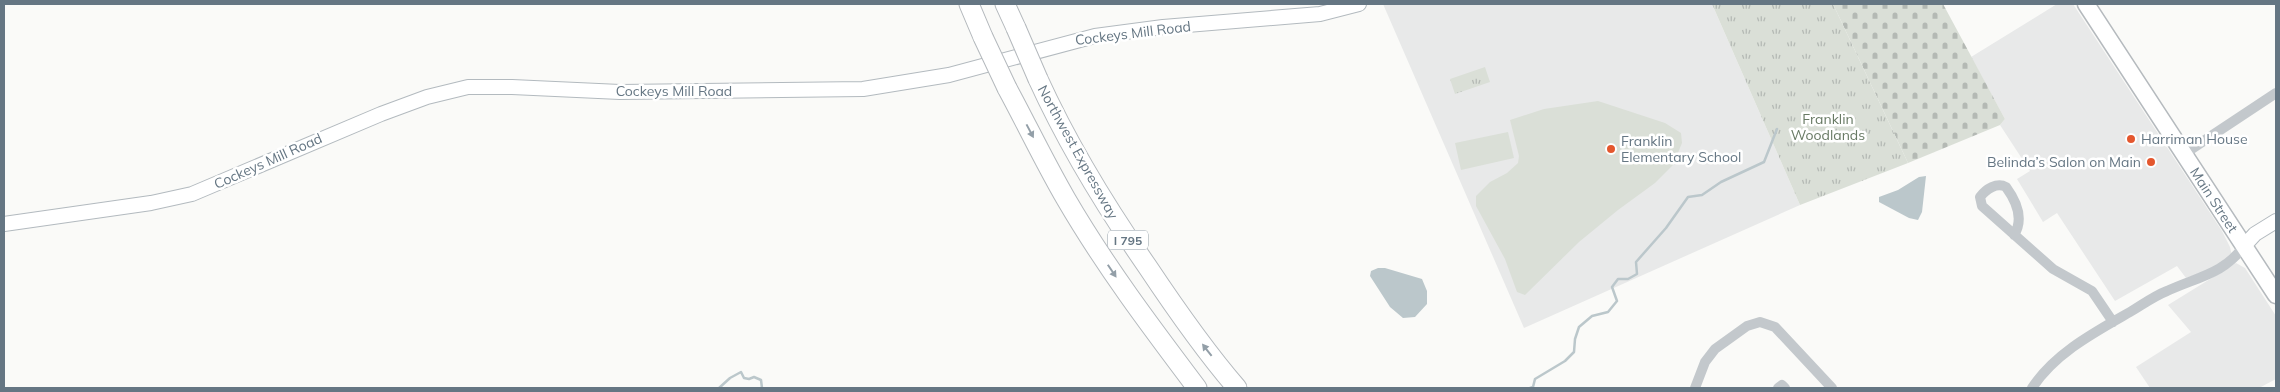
<svg xmlns="http://www.w3.org/2000/svg" width="2280" height="392" font-family="Mulish,sans-serif">
<defs>
<pattern id="cemetery-stones" width="16" height="16" patternUnits="userSpaceOnUse" patternTransform="scale(1.25)"><rect width="16" height="16" fill="#dadfd7"/><path d="M2 7V4a2 2 0 0 1 4 0v3zM10 15v-3a2 2 0 0 1 4 0v3z" fill="#b4b9b4"/></pattern>
<pattern id="park-tufts" width="24" height="20" patternUnits="userSpaceOnUse" patternTransform="scale(1.25)"><rect width="24" height="20" fill="#dadfd7"/><path d="M3 7l-1-3M5 7V3M7 7l1-3M15 17l-1-3M17 17v-4M19 17l1-3" fill="none" stroke="#b4b9b4"/></pattern>
</defs>
<rect width="100%" height="100%" fill="#fafaf8"/>
<!-- built -->
<path fill="#e8e9e9" d="M1383,4h329l88,201 -276,123z
M2057,4h16l149,227 8,16 2,9 -21,13 -25,9 -9,-12 -62,35 -58,-88 -14,9 -26,-43 13,-8 -30,-46 5,-6 -34,-62z
M2236,263l9,5 31,48v63l-17,9h-109l-14,-21 55,-35 -23,-27z"/>
<!-- green -->
<path fill="#dadfd7" d="M1598,101l67,22 16,10 1,10 -9,22 -18,18 -37,27 -39,32 -54,53 -8,-3 -12,-33 -29,-53v-10l14,-14 17,-9 11,-10 1,-7 -9,-36 34,-11z
M1508,132l6,26 -53,12 -6,-27z"/>
<!-- cemetery -->
<path fill="url(#cemetery-stones)" d="M1833,4h110l62,115 -5,6 -92,38z"/>
<!-- park -->
<path fill="url(#park-tufts)" d="M1712,4h121l75,159 -108,42z
M1485,67l5,15 -35,12 -5,-15z"/>
<!-- water -->
<path fill="#bbc7cb" d="M1926,176l-4,36 -4,8 -9,-2 -30,-16v-5l19,-7 21,-13z
M1378,268h7l37,11 5,12v13l-12,13 -12,1 -13,-11 -20,-31 1,-5z"/>
<g fill="none" stroke-linecap="round" stroke-linejoin="round">
<!-- stream -->
<path stroke="#bbc7cb" stroke-width="2.5" d="M719,388l11,-10 11,-6 3,6 5,1 5,-2 7,3 1,8
M1530,388l3,-1 2,-8 30,-18 9,-9 1,-13 4,-12 13,-11 16,-4 9,-11 -5,-14 6,-8h10l9,-5 -1,-12 30,-34 22,-31 14,-2 19,-13 43,-20 13,-33"/>
<defs>
<path id="secondary" d="M4,224l147,-21 41,-9 189,-80 46,-17 41,-10h44l108,5 243,-3 86,-14 146,-39 68,-9 157,-13 39,-10
M2244,246l11,-12 21,-13"/>
<path id="primary" d="M2086,4l190,291"/>
<path id="highway" d="M969,4l14,33
M1005,4l11,24
M1038,79c30,66 68,128 109,187 28,42 57,84 90,122
M1007,88c20,37 38,75 59,111 39,67 85,128 131,189"/>
</defs>
<!-- secondary casing -->
<use href="#secondary" stroke="#b3babf" stroke-width="16"/>
<!-- primary casing -->
<use href="#primary" stroke="#b5babe" stroke-width="19"/>
<!-- highway casing -->
<use href="#highway" stroke="#b4b9bd" stroke-width="21"/>
<!-- street -->
<path stroke="#c3c8cc" stroke-width="10" d="M2184,154l92,-61
M2014,235c10,-16 3,-33 -8,-48 -9,-5 -20,2 -26,10l2,9 71,63 39,22 21,31
M1695,388l10,-26 10,-13 32,-23 13,-4 15,5 57,61
M1778,388l4,-3 3,3
M2032,388c23,-35 63,-56 98,-76 12,-7 24,-16 37,-21 30,-14 57,-17 77,-45"/>
<!-- secondary -->
<use href="#secondary" stroke="#fff" stroke-width="14"/>
<!-- primary -->
<use href="#primary" stroke="#fff" stroke-width="16"/>
<!-- highway -->
<use href="#highway" stroke="#fff" stroke-width="19"/>
<defs>
<path id="highway-bridge" d="M1016,28l22,51
M983,37l24,51"/>
</defs>
<!-- highway-bridge casing -->
<use href="#highway-bridge" stroke="#b4b9bd" stroke-width="21" stroke-linecap="butt"/>
<!-- highway-bridge -->
<use href="#highway-bridge" stroke="#fff" stroke-width="19"/>
</g>
<!-- one-way arrows -->
<defs><path id="oneway-solid" d="M-6-.8H1V-3.2L6.5 0L1 3.2V.8H-6Z" transform="scale(1.25)"/></defs>
<g fill="#939fa8">
<use href="#oneway-solid" transform="translate(1030 131) rotate(62)"/>
<use href="#oneway-solid" transform="translate(1112 271) rotate(56)"/>
<use href="#oneway-solid" transform="translate(1207 350) rotate(-128)"/>
</g>
<!-- markers -->
<g fill="#e4572e" stroke="#fff" stroke-width="2">
<circle cx="2131" cy="139" r="5"/>
<circle cx="1611" cy="149" r="5"/>
<circle cx="2151" cy="162" r="5"/>
</g>
<g text-anchor="middle" dominant-baseline="central" stroke-width="5" stroke-linejoin="round" paint-order="stroke">
<!-- shield labels -->
<rect fill="#fff" stroke="#939fa8" stroke-width="1" x="1108" y="230.5" width="40" height="19" rx="4"/>
<g font-size="12" font-weight="bold" fill="#657683">
<text x="1128" y="240">I 795</text>
</g>
<!-- street labels -->
<g font-size="14" fill="#657683" stroke="#fff">
<text transform="translate(1133 33) rotate(-7)">Cockeys Mill Road</text>
<text x="674" y="91">Cockeys Mill Road</text>
<text transform="translate(1078 152) rotate(61)">Northwest Expressway</text>
<text transform="translate(268 161) rotate(-24)">Cockeys Mill Road</text>
<text transform="translate(2214 200) rotate(57)">Main Street</text>
</g>
<!-- park labels -->
<g font-size="14" fill="#687a64" stroke="#fff">
<text x="1828" y="119">Franklin<tspan x="1828" dy="16">Woodlands</tspan></text>
</g>
<!-- poi labels -->
<g font-size="14" fill="#657683" stroke="#fff" text-anchor="start">
<text x="2141" y="139">Harriman House</text>
<text x="1621" y="141">Franklin<tspan x="1621" dy="16">Elementary School</tspan></text>
<text x="2141" y="162" text-anchor="end">Belinda’s Salon on Main</text>
</g>
</g>
<!-- border -->
<rect width="2280" height="392" fill="none" stroke="#657683" stroke-width="10"/>
</svg>
